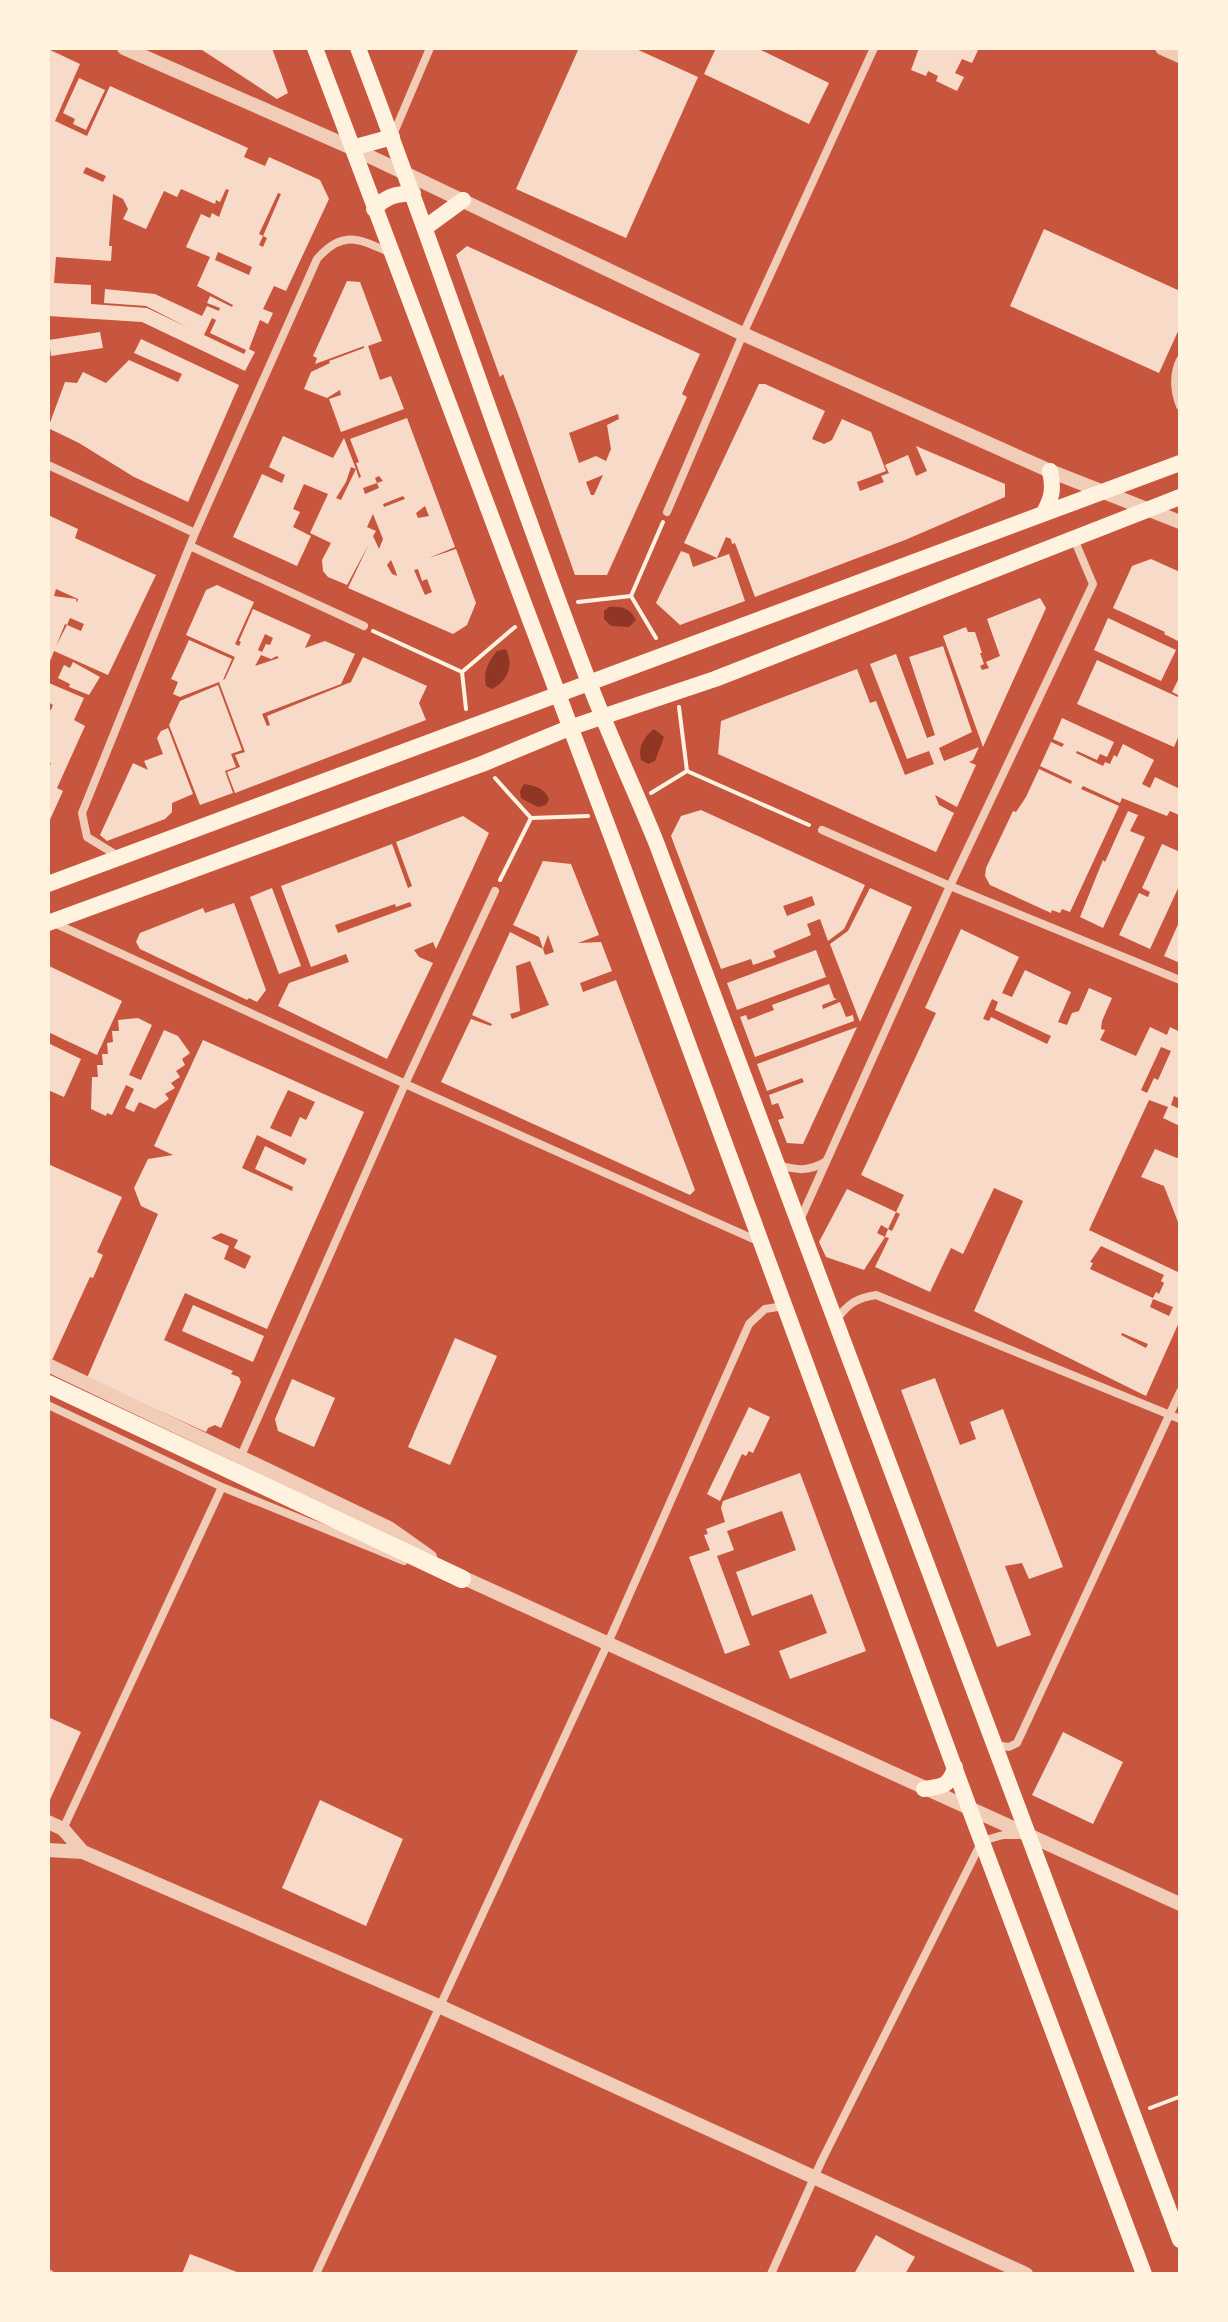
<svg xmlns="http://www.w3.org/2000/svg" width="1228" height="2322" font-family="'Zilla Slab',serif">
<rect width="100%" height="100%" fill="#c8553d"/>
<!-- water -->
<path fill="#8f3625" d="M609,607c13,-1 21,1 27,13l-7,7 -18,-1 -7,-7v-8z
M506,649c8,16 2,32 -14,40l-6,-3c-3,-14 2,-24 11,-35z
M654,729l10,8 -9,24 -7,3 -7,-4c-3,-13 2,-22 13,-31z
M524,784c12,2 20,4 25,15l-3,6 -8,2 -17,-9 -1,-7z"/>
<!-- building -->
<path fill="#f7dbc8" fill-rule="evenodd" d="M199,48h73l16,45 -11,6z
M579,48h55l64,29 -72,161 -110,-49z
M716,48h41l72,35 -20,41 -105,-50z
M919,48h60l-7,15 -10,-4 -7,14 9,4 -7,14 -21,-10 2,-5 -10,-5 -2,5 -15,-6z
M48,49l32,15 -25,57 32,15 23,-50 138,62 -4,9 21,9 4,-9 51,23 9,19 -43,92 -12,-5 -11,23 10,4 -5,11 -8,-4 -11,29 6,3 -10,19 -103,-49 -94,-6zM86,167l20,9 -3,6 -20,-9zM181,189l34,15 1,-4 4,2 6,-13 3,1 -10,27 -7,-4 -2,5 -9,-4 -15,33 24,10 -13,29 36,19 -1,2 -22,-11 -3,7 13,5 -1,3 -12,-5 -5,10 -47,-22 -50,-5 -1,14 42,3 41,21 -40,-19 -56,-4v-19l-37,-2 2,-26 55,4 1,-15h-3l4,-52 10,5 5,10 -5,10 23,10 18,-38 13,6zM278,193l3,1 -18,42 4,2 -4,9 -4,-2 4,-9 -4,-2zM218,252l34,15 -3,8 -34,-15zM212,318l4,2 -6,13 36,17 -2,4 -40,-19z
M79,78l26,12 -19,40 -13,-6 2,-5 -12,-6z
M1044,229l136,62v36l-21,46 -149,-67z
M467,246l233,108 -18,40 5,3 -80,178h-32l-54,-153 -18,-48 -3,3 -44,-122zM618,414l1,5 -12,6 4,24 -5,12 -10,-5 -17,7 -10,-30zM603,475l-9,20h-3l-5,-13z
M347,281l13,1 22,59 -14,5 12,34 11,-4 13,33 -63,23 -12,-33 12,-4 -1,-5 -13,8 -23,-9 7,-17 19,-9 -1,-2 35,-13v-2l-49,18 2,-6 -4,-2z
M100,332l3,16 -52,8 -2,-16z
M141,339l98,46 -51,117 -54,-25 -55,-34 -31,-15 17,-46 12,1 6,-11 23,11 23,-23 49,22 4,-8 -48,-21z
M759,384h6l60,27 -13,28 12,5 8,-4 10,-21 29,13 15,39 -29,11 3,9 24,-9 -3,-6 8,-3 -4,-8 23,-10 8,21 11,-5 -11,-25 89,38v13l-100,43 -150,57 -20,-54 -3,1 -1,-5 -5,-2 -9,21 -33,-15z
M407,418l48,129 -26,11 27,-9 20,54 -9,22 -14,9 -105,-46 21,-44 -22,41 -19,-8 -5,-6 -1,-11 9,-17 -21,-10 18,-39 -24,-10 -11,25 7,3 -7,15 18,9 -14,30 -64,-29 29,-63 20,9 3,-8 -16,-8 14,-31 50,22 11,-20 12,31 -5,-2 -5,15 -10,16 5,2 15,-31 3,9 2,-1 -5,-14 3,-1 -9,-23zM379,476l4,5 -6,2 2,5 -14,6 -2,-6 14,-5 -2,-5zM403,496l2,3 -21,8 -1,-3zM425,506l4,10 -11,2 -2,-5zM373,514l10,25 -4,10 -6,-13 3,-5 -9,-4zM391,560l5,12 1,4 -5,-2 -5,-9zM418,569l4,12 5,-2 5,13 -7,3 -11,-25z
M48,515l30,14 -3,9 81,37 -48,100 -54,-24 -6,15zM56,589l22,10 -1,4 -1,-4 -22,-3zM70,618l14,6 -3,7 -14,-6 -11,21 9,-22 2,1z
M681,551l8,3 4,13 36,-13 16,47 -65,24 -24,-22z
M1151,559l29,13v70l-16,-8 1,-2 -52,-24 19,-42z
M217,585l37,17 -19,42 4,2 2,-4 -2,-1 14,-32 58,26 -6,13 20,-7 30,13 -14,30 -79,30 5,12 3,-1 -3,-9 84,-34 12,-25 64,29 -8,17 7,17 -191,73 -8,-21 13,-5 -5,-12 10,-3 -26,-70 -39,15 -7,-3 5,-12 -7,-3 18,-39 43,19 -9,21 2,-1 10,-22 -49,-22 20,-45zM265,634l8,4 -3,7 -4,-1 -4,8 -4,-2zM261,655l10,4 6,-3 2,2 -24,8z
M1040,598l6,10 -63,139 -40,-111 23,-9 2,5h7l7,21h-2l4,11 -4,2 2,4 7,-2 -3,-6 14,-6 -13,-37z
M1108,618l68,32 -15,31 -67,-31z
M943,646l29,86 -33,16 5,13 35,-14 -6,13 -4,2 7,3 -19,42 -22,-12 4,10 15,8 -18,39 -218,-98 3,-33 136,-52 13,34 6,-2 29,74 29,-11 -5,-13 -22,8 -37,-95 26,-10 31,84 8,-3 -26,-78z
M1097,660l83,38v35l-6,14 -97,-43z
M73,662l27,15 -11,18 -20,-8 1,-3 -12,-6 6,-13 6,3z
M1180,676v20l-8,-4z
M49,683l35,15 -10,22 11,6 -28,62 6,3 -15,33v-54l3,-7 -3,-1v-53l3,1 2,-5 -5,-3z
M218,685l24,65 -11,4 5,13 -11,4 8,22 -33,12 -31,-80 11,-24z
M1062,718l52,24 -7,15 -7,-3 -3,6 -20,-9 -1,2 27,13 2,-4 5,2 4,-9 3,2 6,-13 31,16 -12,24 8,4 5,-11 25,12v24l-1,2 -9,-4 -3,5 -45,-18 -2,5 -37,-17 -2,3 38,17 -49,106 -8,-3 -2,4 -8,-3 -1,3 -61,-28 -5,-9 1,-8 27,-57 3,1 10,-15 13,-28 32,15 1,-3 -32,-15 11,-24 11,5 2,-3 -11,-5z
M168,728l25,66 -21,9v9l-7,7 -58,22 -7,-6 33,-72 15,7 -4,-9 19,-7 -6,-16 4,-7z
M701,810l164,75 -21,44 -16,12 -8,-22 -13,5 4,11 -38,16 3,6 -23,8 -2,-6 -30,10 -50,-133 10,-20zM812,896l3,9 -28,11 -4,-10z
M1128,811l10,4 -8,16 15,6 -42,91 -23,-11 23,-57 2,2z
M463,816l26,17 -53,116 -3,-7 -19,8 5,7 14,6 -46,96 -109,-53 11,-23 60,-21 -3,-8 -35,13 -30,-81 111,-42 16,44 4,-2 -16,-44zM410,902l2,4 -74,27 -3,-8 60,-21 1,3z
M1162,844l18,8v32l-30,65 -31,-14 20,-42 9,4 2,-5 -8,-4z
M543,861l28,3 28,71 -21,8 23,-1 11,29 -32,12 3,9 33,-12 79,210 -5,5 -249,-113 30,-63 20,7 1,-2 -20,-9 38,-83 33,17 2,6 9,-3 -6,-17 -5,14 -4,-12 -26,-12zM530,961l19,44 -37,14 -2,-5 10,-3 -4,-45z
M272,888l29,78 -22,8 -29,-77z
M870,888l42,19 -52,115 -30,-78 18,-13z
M234,903l32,87 -9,12 -8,-4 -2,2 -107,-51 -4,-7 4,-9 63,-25 2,5z
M1180,920v43l-16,-7z
M961,929l58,28 -17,36 10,4 13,-27 46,22 -13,30 9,3 5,-12 7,-2 10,-23 23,10 -10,23 -1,8 4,1 -5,10 36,16 14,-29 17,8 3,-8 10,5v67l-6,-3 -3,9 9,4v17l-17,-8 5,-11 -19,-7 -60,130 91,43v47l-34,76 -172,-85 49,-110 -4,-2 -25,-11 -31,66 -12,-6 -21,44 -55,-25 14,-29 -4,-1 3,-8 4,2 8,-17 -4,-2 8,-17 -43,-20 75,-162 -11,-5zM992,999l6,3 -3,8 56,26 -4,8 -56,-27 -2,4 -6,-2zM1161,1047l10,4 -13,29 -4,-2 -7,15 -6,-3zM1101,1246l63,29 -3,6 3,2 -5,11 -3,-2 -3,6 -63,-29 3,-6 -3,-1zM1153,1299l20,8 -4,9 -19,-9zM1122,1333l26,11 -2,4 -25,-13z
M816,950l10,27 -89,33 -10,-27z
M49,966l73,35 -25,54 -49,-23z
M829,984l5,14 3,1 -15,6 1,4 17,-7 6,15 7,-2 1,6 -99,36 -15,-40 6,-2 2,5 26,-10 -2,-5z
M138,1018l14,7 -23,50 12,5 23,-50 14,6 12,17 -8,6 3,6 -9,6 4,6 -9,6 4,5 -10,6 4,5 -14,10 -16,-7 -5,10 -9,-4 9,-19 -8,-4 -14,30 -5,-2 -1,3 -15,-7 1,-32h6l-1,-12h6l-1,-11h6l-1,-11 6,-1 -1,-11h7l-1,-11z
M857,1027l-54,117 -16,-1 -9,-23 6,-2 -6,-15 -6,2 -3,-10 35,-13 -2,-4 -35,13 -10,-27z
M203,1040l161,72 -97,217 -82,-36 -21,47 69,31 -2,3 8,3 2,5 -20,46 -6,-3 -7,3 -2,4 -119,-54 71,-164 -17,-8 -7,-18 14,-29 25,-4 -19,-9zM288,1090l27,12 -9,18 -6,-3 -9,20 -21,-9zM257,1135l50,24 -3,6 -39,-19 -10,23 38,18 -1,4 -50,-23zM221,1233l17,7 -4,8 17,8 -6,13 -21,-10 5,-13 -18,-8z
M48,1043l33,16 -17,38 -16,-7z
M1155,1149l22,9 3,-2v71l-16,-41 -23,-9z
M48,1164l74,33 -25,55 6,3 -10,23 -3,-1 -38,83 -4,1z
M847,1189l49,23 -8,17 -7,-4 -4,8 8,4 -21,33 -38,-13 -7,-15z
M193,1305l71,31 -11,26 -71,-31z
M455,1338l42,18 -47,109 -42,-18z
M935,1378l25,67 16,-6 -6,-17 33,-13 60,158 -34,12 -7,-16 -17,3 26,69 -34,12 -96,-257z
M292,1379l43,19 -21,49 -36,-16 -3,-12z
M749,1407l21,10 -17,36 -4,-2 -3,5 -4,-2 -22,47 -13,-7z
M800,1473l66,178 -76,28 -11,-28 48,-18 -15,-39 -60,22 -16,-44 60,-22 -14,-39 -55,20 7,19 -17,6 33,89 -25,9 -36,-97 21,-7 -6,-15 4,-1 -2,-5 19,-7 -4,-14 2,-7z
M48,1717l33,15 -33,72z
M1063,1732l60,30 -30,62 -61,-29z
M320,1800l83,39 -37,87 -84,-38z
M876,2235l39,22 -10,17h-51z
M190,2254l52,20h-60z"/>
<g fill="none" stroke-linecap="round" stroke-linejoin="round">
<!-- path -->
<path stroke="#fff3e0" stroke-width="4" d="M631,596l32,-74
M578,602l53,-6 25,42
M373,631l89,41
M466,709l-4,-37 53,-45
M687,771l122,54
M495,778l36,40 57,-2
M651,793l36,-22 -8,-64
M500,880l31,-62
M1150,2108l29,-11"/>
<!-- minor -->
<path stroke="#f1ccb7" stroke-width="8" d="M393,135l37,-87
M1180,360c-7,14 -6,31 0,46
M48,465l147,68
M667,512l76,-178 131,-286
M190,546l174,80
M822,830l128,56 230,94
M118,856l-31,-19 -5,-24 113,-280 122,-274c26,-30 42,-20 74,-6
M52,922l371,170 335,149
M778,1165c19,5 30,7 47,-3
M800,1220l150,-334 143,-302 -19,-45
M836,1320c12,-16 20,-22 40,-25l304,124
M48,1405l174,82 182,74
M240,1458l165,-374 90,-193
M994,1745l15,2 8,-4 163,-351
M63,1829l159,-342
M48,2273l2,1
M316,2274l291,-629 142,-321 16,-15 19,-3
M771,2274l51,-114 160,-319 21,-6h17"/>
<!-- tertiary -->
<path stroke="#f1ccb7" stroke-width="14" d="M124,48l228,100 391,186 307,137 130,51
M1162,48l18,8
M48,1365l341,163 41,29
M453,1573l727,331
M48,1822l15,7 20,23
M48,1850l35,2 358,155 585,267"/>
<!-- secondary -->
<path stroke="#fff3e0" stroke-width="16" d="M315,48l305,811 350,951 174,464
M358,48c80,209 150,423 230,632 21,55 46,108 68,162l524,1398
M352,148l40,-11
M374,209c12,-13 22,-15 39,-16
M426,227l37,-27
M1043,514c9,-15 11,-25 7,-43
M48,884l1132,-421
M48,923l434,-159 87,-36 146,-49 465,-182
M924,1789c18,-2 26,-3 31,-22"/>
<!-- primary -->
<path stroke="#fff3e0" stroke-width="18" d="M48,1384l414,195"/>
</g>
<!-- border -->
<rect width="1228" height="2322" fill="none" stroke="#fff3e0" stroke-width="100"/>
</svg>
